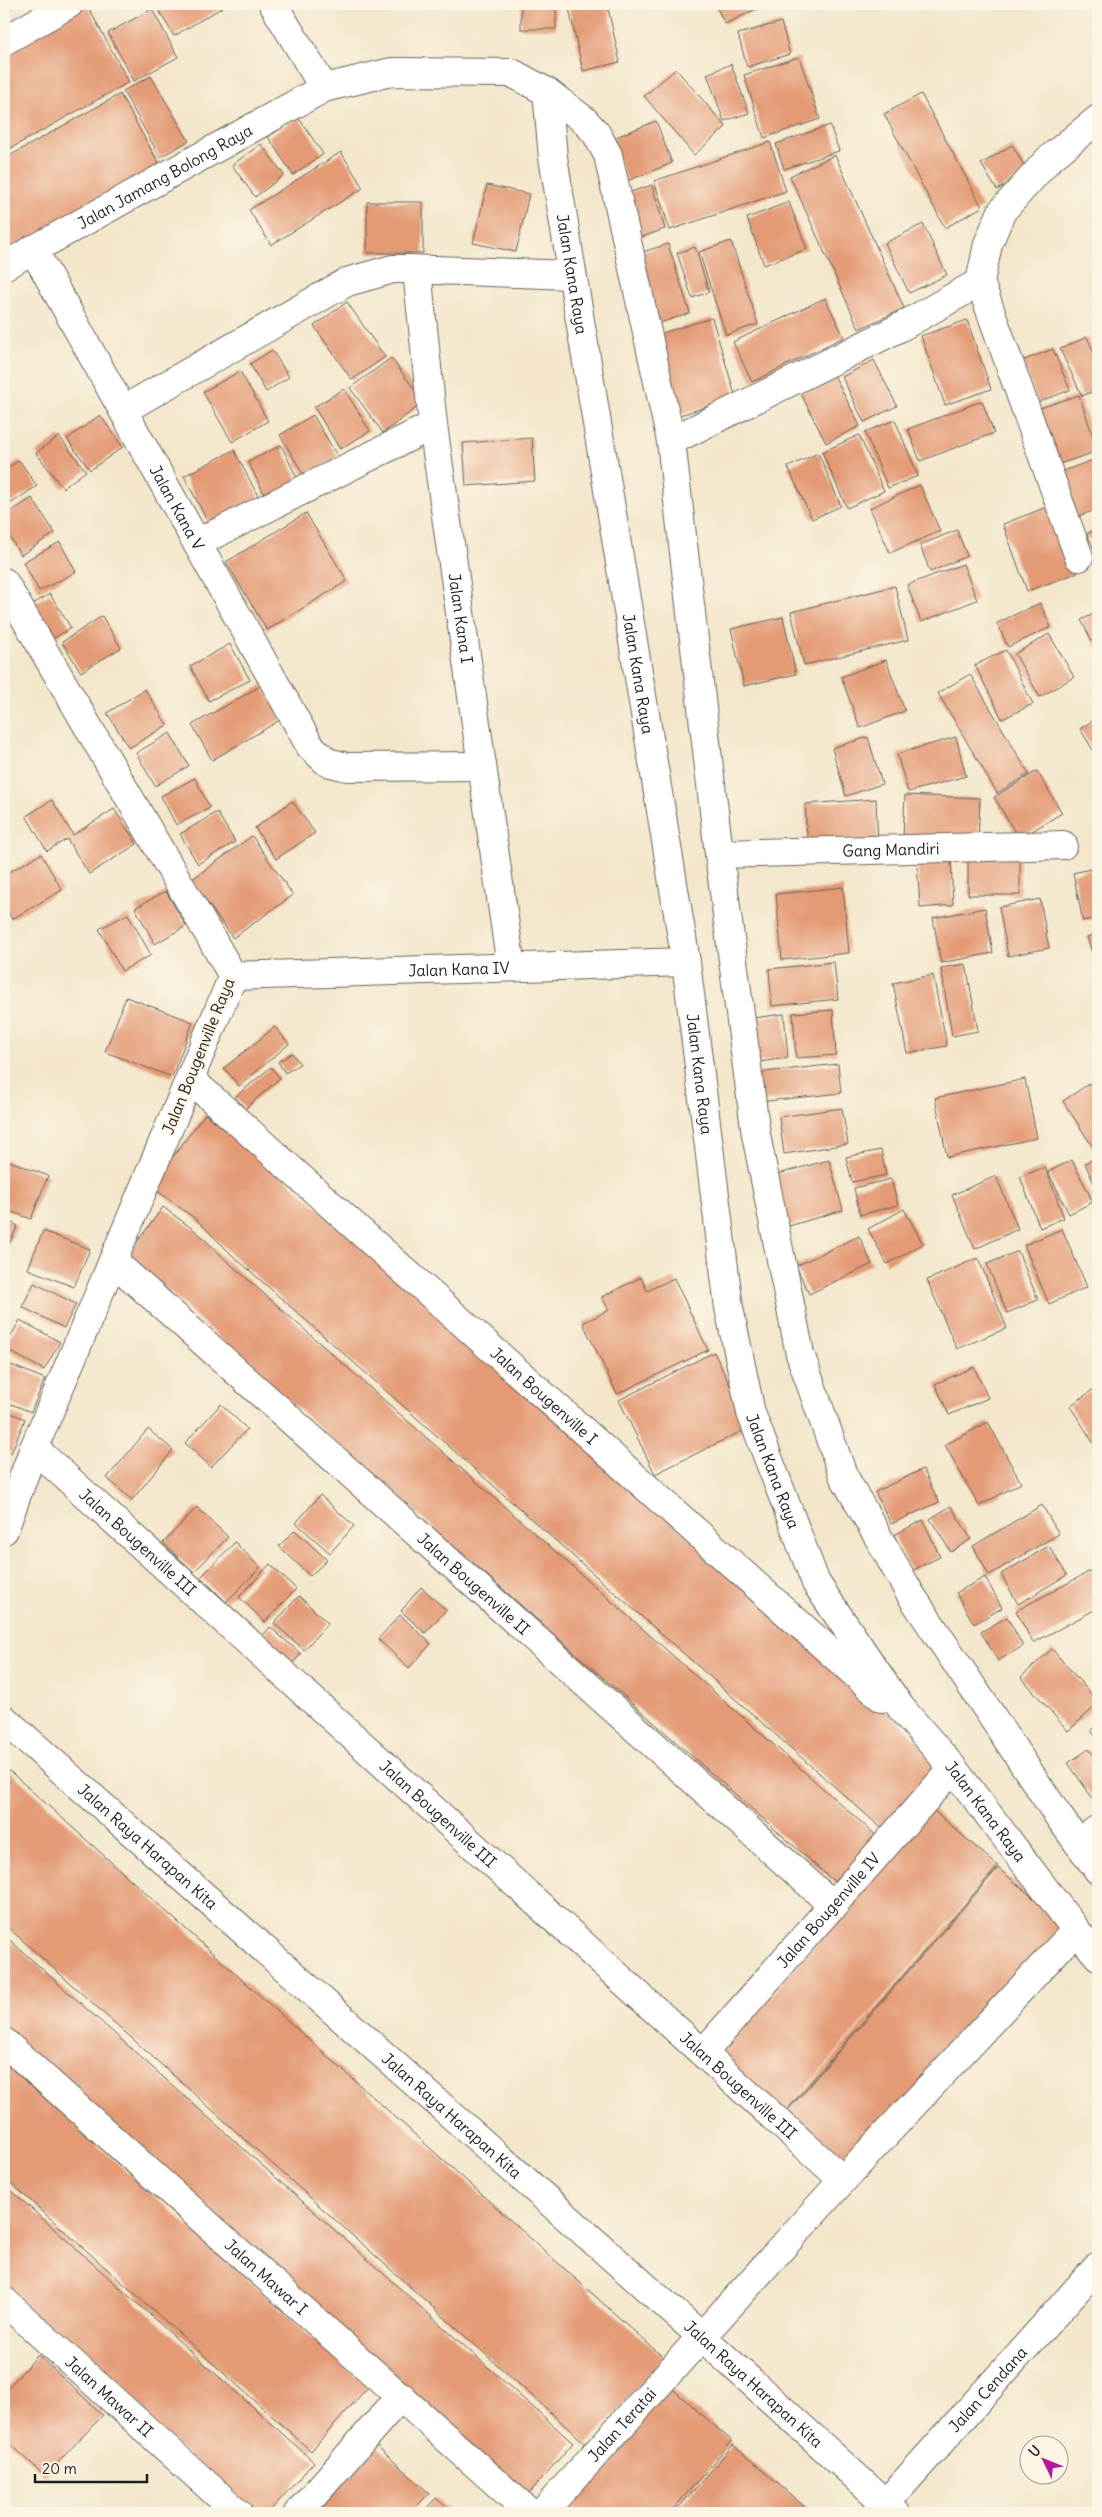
<svg xmlns="http://www.w3.org/2000/svg" width="1102" height="2517" font-family="Delius,sans-serif">
<rect width="100%" height="100%" fill="#fcf5e5"/>
<filter id="ink" filterUnits="userSpaceOnUse"><feTurbulence type="fractalNoise" baseFrequency=".02" numOctaves="2"/><feDisplacementMap in="SourceGraphic" scale="10" xChannelSelector="R" yChannelSelector="G"/><feConvolveMatrix kernelMatrix="1 2 1 2 8 2 1 2 1" color-interpolation-filters="sRGB"/></filter>
<filter id="wash" filterUnits="userSpaceOnUse"><feTurbulence type="fractalNoise" baseFrequency=".0096" numOctaves="4" result="noise"/><feDisplacementMap in="SourceGraphic" scale="20" xChannelSelector="R" yChannelSelector="G"/><feGaussianBlur stdDeviation="1.12" result="paint"/><feColorMatrix in="noise" values="0 0 0 0 0 0 0 0 0 0 0 0 0 0 0 0 0 1.4 0 .05"/><feComposite in="paint" operator="in"/></filter>
<g filter="url(#wash)">
<rect width="100%" height="100%" fill="#f3e6cb"/>
<g id="blocks">
<!-- building -->
<path fill="#e39a75" d="M4,4h14l-14,8z
M155,4h73l-54,32z
M521,4h35v25h-35z
M568,4h39l13,58 -37,9z
M715,4h52l-42,20z
M87,5l42,77 -125,70v-101z
M152,9l26,48 -44,24 -26,-48z
M781,22l9,32 -43,13 -9,-33z
M799,57l21,62 -56,19 -20,-63z
M731,64l18,49 -25,8 -17,-47z
M676,69l50,58 -32,28 -50,-59z
M151,76l38,65 -29,16 -37,-66z
M120,94l41,73 -157,88v-96z
M921,94l61,113 -37,21 -61,-114z
M298,117l25,37 -30,21 -25,-38z
M656,121l16,42 -45,18 -16,-42z
M830,125l9,26 -55,18 -8,-25z
M770,142l16,49 -116,39 -16,-49z
M261,144l23,31 -29,22 -23,-32z
M1012,145l16,27 -31,18 -16,-26z
M341,152l22,36 -92,57 -22,-35z
M835,155l69,153 -45,21 -69,-153z
M487,185l42,9 -13,58 -43,-9z
M652,185l13,44 -29,10 -14,-44z
M367,202h56v51h-56z
M789,202l18,47 -43,16 -17,-47z
M923,224l24,51 -38,18 -24,-50z
M731,241l27,83 -32,11 -27,-83z
M668,244l22,69 -33,11 -21,-70z
M695,247l14,45 -17,6 -15,-45z
M825,298l19,39 -92,45 -19,-40z
M347,302l38,55 -33,23 -38,-54z
M712,318l24,80 -63,19 -24,-80z
M967,320l24,69 -46,16 -24,-69z
M1087,337l11,25v27l-16,7 -22,-47z
M1053,349l17,41 -32,12 -16,-41z
M272,350l17,27 -23,15 -16,-28z
M391,358l33,44 -41,31 -33,-45z
M874,360l23,46 -33,16 -22,-45z
M240,371l28,50 -36,21 -29,-50z
M834,375l26,51 -34,17 -26,-51z
M344,389l26,42 -30,18 -26,-42z
M1079,395l19,56 -42,14 -19,-56z
M982,401l12,32 -74,28 -12,-32z
M100,415l23,32 -33,23 -23,-31z
M313,415l25,42 -33,20 -25,-42z
M895,420l23,56 -30,12 -23,-56z
M859,435l25,56 -37,17 -25,-56z
M59,436l27,35 -23,17 -27,-35z
M532,438l3,43 -69,5 -3,-43z
M281,445l18,37 -32,17 -19,-37z
M234,450l25,48 -50,26 -25,-48z
M818,453l23,53 -29,13 -24,-52z
M1098,458v51l-22,8 -15,-45z
M19,460l18,26 -33,22v-37z
M920,485l20,46 -50,22 -20,-45z
M32,498l23,35 -34,22 -17,-27v-12z
M1052,505l25,68 -50,18 -24,-67z
M306,513l41,68 -80,49 -41,-68z
M1098,528v29l-11,-23z
M957,530l10,26 -37,16 -10,-27z
M60,542l16,30 -37,19 -16,-29z
M963,564l14,36 -56,22 -14,-37z
M895,586l13,54 -104,25 -13,-53z
M50,594l21,34 -19,11 -21,-34z
M1040,603l11,24 -43,20 -11,-24z
M1098,612v41l-17,-33z
M102,616l19,32 -40,24 -19,-30z
M783,617l13,57 -52,12 -13,-57z
M1049,634l25,43 -34,20 -25,-43z
M230,644l20,36 -41,21 -19,-35z
M1006,650l27,54 -31,15 -27,-54z
M886,660l19,51 -45,17 -19,-51z
M970,674l59,100 -32,19 -59,-100z
M262,685l20,34 -70,41 -20,-35z
M145,689l22,36 -38,23 -22,-35z
M1098,717v41l-18,-29z
M170,733l19,33 -34,20 -19,-33z
M868,737l14,47 -36,12 -14,-48z
M956,737l10,39 -58,16 -11,-38z
M1037,771l25,42 -43,26 -25,-42z
M195,778l15,30 -34,17 -15,-29z
M905,795l75,3 -2,45 -75,-4z
M876,799l2,45 -70,6 -3,-46z
M52,800l21,35 41,-26 23,35 -48,30 -22,-35 -20,12 -21,-35z
M292,801l23,32 -39,26 -21,-31z
M217,812l18,30 -37,22 -18,-30z
M252,836l41,59 -60,43 -42,-58z
M968,853h52v42h-52z
M41,854l21,36 -50,29 -8,-13v-31z
M951,858l2,47 -33,3 -3,-48z
M1095,868l3,15v35l-15,3 -10,-48z
M843,887l6,66 -67,7 -6,-66z
M166,891l20,35 -31,18 -20,-36z
M1040,899l9,49 -41,8 -9,-49z
M985,908l8,45 -52,10 -8,-45z
M128,914l23,41 -29,16 -23,-42z
M1098,933v37l-11,-33z
M834,962l4,37 -66,7 -3,-37z
M966,964l12,67 -26,5 -11,-68z
M933,975l14,71 -40,7 -14,-70z
M126,997l67,25 -21,55 -67,-25z
M833,1010l3,45 -40,3 -3,-45z
M784,1014l4,44 -30,4 -5,-44z
M275,1027l14,17 -50,42 -15,-18z
M292,1053l8,11 -15,9 -7,-11z
M838,1064l3,29 -83,9 -2,-29z
M271,1067l9,11 -35,31 -10,-12z
M1025,1079l12,59 -90,19 -12,-59z
M1096,1079l2,3v65l-4,2 -31,-48z
M842,1108l6,36 -64,10 -5,-37z
M205,1114l47,35 695,616 -60,68 -655,-578 -34,-34 -47,-35z
M881,1150l5,25 -34,7 -6,-25z
M1098,1157v36l-13,-30z
M4,1159l44,17 -17,43 -27,-10z
M829,1160l14,50 -54,16 -15,-51z
M1072,1160l21,42 -24,12 -21,-42z
M1045,1167l19,51 -24,10 -20,-51z
M996,1176l22,53 -43,20 -23,-54z
M891,1179l7,26 -38,10 -6,-27z
M163,1207l35,26 30,29 651,576 -41,47 -588,-519 -89,-82 -35,-27z
M904,1209l19,35 -36,20 -19,-35z
M4,1218l14,8 -14,27z
M1062,1229l25,58 -38,17 -25,-59z
M43,1231l47,18 -16,38 -46,-18z
M859,1236l13,28 -63,30 -13,-28z
M1018,1251l20,49 -31,13 -20,-49z
M978,1258l29,70 -50,21 -30,-69z
M641,1277l6,14 27,-13 34,72 -91,44 -34,-71 26,-13 -7,-13z
M34,1283l42,21 -12,24 -42,-21z
M20,1320l40,22 -16,28 -40,-22z
M714,1352l36,75 -95,47 -36,-74z
M11,1365l34,14 -14,33 -27,-11v-18z
M974,1367l14,31 -39,17 -14,-31z
M1098,1386v64l-28,-44z
M221,1404l26,25 -36,38 -26,-24z
M4,1410l21,9 -14,34 -7,-3z
M988,1422l33,61 -42,23 -34,-61z
M148,1429l25,21 -41,50 -25,-22z
M923,1469l16,33 -48,22 -16,-32z
M320,1495l34,31 -24,27 -34,-30z
M1042,1505l17,29 -70,41 -16,-29z
M951,1506l20,33 -20,13 -21,-33z
M197,1507l31,30 -34,35 -31,-29z
M923,1520l17,37 -29,14 -17,-36z
M295,1530l32,30 -17,16 -31,-30z
M235,1542l25,26 -34,34 -25,-25z
M1049,1546l18,29 -49,29 -17,-30z
M270,1564l26,25 -31,33 -26,-25z
M1094,1569l4,9v30l-65,35 -17,-32z
M985,1577l17,31 -28,16 -18,-31z
M421,1587l25,23 -21,23 -24,-22z
M299,1596l29,27 -24,27 -30,-27z
M400,1615l31,29 -22,24 -31,-29z
M1007,1617l16,29 -25,15 -17,-29z
M270,1627l31,27 -10,11 -30,-27z
M1052,1649l46,53v2l-30,27 -47,-54z
M1098,1725v16l-7,-11z
M1089,1749l9,12v45l-30,-43z
M4,1766l660,592 -77,87 -583,-521z
M932,1809l66,57 -215,248 -65,-57z
M998,1868l66,56 -215,248 -66,-56z
M4,1935l569,508 -49,56 -520,-463z
M4,2062l364,325 -57,64 -307,-274z
M4,2184l310,278 -46,51h-16l-248,-222z
M38,2355l65,60 -58,61 -41,-38v-46z
M669,2386l63,55 -62,72h-112z
M370,2440l59,53 -18,20h-107z
M733,2445l79,68h-138z
M436,2498l17,15h-31z"/>
</g>
</g>
<g filter="url(#ink)">
<use href="#blocks" fill-opacity="0" stroke="#676359" stroke-width="1"/>
<g fill="none" stroke-linecap="round" stroke-linejoin="round">
<defs>
<g id="minor">
<path d="M273,4l51,84"/>
<path d="M4,41l65,-37"/>
<path id="s1" d="M547,92l6,65 133,805 43,346 22,105 65,170 85,125 52,60 123,162 22,26"/>
<path id="s2" d="M33,249l277,497 17,16 20,5 135,-1"/>
<path id="s3" d="M4,266l320,-178 67,-16 121,1 35,19 37,28 12,13 12,22 63,286 48,413 37,281 44,219 43,121 68,120 148,222 39,53"/>
<path id="s4" d="M417,270l16,155 78,542"/>
<path d="M980,282l99,275"/>
<path d="M123,410l224,-128 46,-13h14l165,6"/>
<path d="M671,441l228,-113 81,-46 8,-38 14,-33 46,-51 50,-41"/>
<path d="M197,543l236,-118"/>
<path d="M4,582l229,394 -199,472 -30,82"/>
<path id="s5" d="M719,854l344,-9"/>
<path id="s6" d="M233,976l453,-14"/>
<path id="s7" d="M190,1079l692,619"/>
<path id="s8" d="M113,1261l721,645"/>
<path id="s9" d="M34,1448l809,732"/>
<path d="M1078,1843l20,-14"/>
<path id="s10" d="M4,2042l526,471"/>
<path id="s11" d="M703,2053l250,-285"/>
<path id="s12" d="M4,2301l234,212"/>
<path d="M298,2513l103,-117"/>
<path id="s13" d="M542,2513l301,-333 233,-250"/>
</g>
<g id="tertiary">
<path id="s14" d="M4,1719l697,617 195,177"/>
<path id="s15" d="M877,2513l221,-247"/>
</g>
</defs>
<!-- minor casing -->
<use href="#minor" stroke="#676359" stroke-width="30"/>
<!-- tertiary casing -->
<use href="#tertiary" stroke="#676359" stroke-width="30"/>
<!-- minor -->
<use href="#minor" stroke="#fff" stroke-width="28"/>
<!-- tertiary -->
<use href="#tertiary" stroke="#fff" stroke-width="28"/>
</g>
</g>
<g text-anchor="middle" dominant-baseline="central" stroke-width="4" stroke-linejoin="round" paint-order="stroke">
<!-- street labels -->
<g font-size="16" fill="#1c1c1c" stroke="#fcf5e5">
<text stroke="none"><textPath href="#s3" startOffset="184">Jalan Jamang Bolong Raya</textPath></text>
<text stroke="none"><textPath href="#s1" startOffset="184">Jalan Kana Raya</textPath></text>
<text stroke="none"><textPath href="#s2" startOffset="296">Jalan Kana V</textPath></text>
<text stroke="none"><textPath href="#s4" startOffset="351">Jalan Kana I</textPath></text>
<text stroke="none"><textPath href="#s1" startOffset="589">Jalan Kana Raya</textPath></text>
<text stroke="none"><textPath href="#s5" startOffset="172">Gang Mandiri</textPath></text>
<text stroke="none"><textPath href="#s6" startOffset="226">Jalan Kana IV</textPath></text>
<text transform="translate(198 1056) rotate(-68)">Jalan Bougenville Raya</text>
<text stroke="none"><textPath href="#s1" startOffset="994">Jalan Kana Raya</textPath></text>
<text stroke="none"><textPath href="#s7" startOffset="475">Jalan Bougenville I</textPath></text>
<text stroke="none"><textPath href="#s1" startOffset="1399">Jalan Kana Raya</textPath></text>
<text stroke="none"><textPath href="#s9" startOffset="140">Jalan Bougenville III</textPath></text>
<text stroke="none"><textPath href="#s8" startOffset="484">Jalan Bougenville II</textPath></text>
<text stroke="none"><textPath href="#s1" startOffset="1804">Jalan Kana Raya</textPath></text>
<text stroke="none"><textPath href="#s9" startOffset="545">Jalan Bougenville III</textPath></text>
<text stroke="none"><textPath href="#s14" startOffset="192">Jalan Raya Harapan Kita</textPath></text>
<text stroke="none"><textPath href="#s11" startOffset="190">Jalan Bougenville IV</textPath></text>
<text stroke="none"><textPath href="#s9" startOffset="950">Jalan Bougenville III</textPath></text>
<text stroke="none"><textPath href="#s14" startOffset="598">Jalan Raya Harapan Kita</textPath></text>
<text stroke="none"><textPath href="#s10" startOffset="352">Jalan Mawar I</textPath></text>
<text stroke="none"><textPath href="#s14" startOffset="1002">Jalan Raya Harapan Kita</textPath></text>
<text stroke="none"><textPath href="#s15" startOffset="166">Jalan Cendana</textPath></text>
<text stroke="none"><textPath href="#s12" startOffset="142">Jalan Mawar II</textPath></text>
<text stroke="none"><textPath href="#s13" startOffset="119">Jalan Teratai</textPath></text>
</g>
</g>
<!-- margin -->
<rect width="1102" height="2517" fill="none" stroke="#fcf5e5" stroke-width="20"/>
<!-- north arrow -->
<g transform="translate(1044 2460) rotate(313)"><circle r="24" fill="#fcf5e5" stroke="#a29e95"/>
<path d="M0-4L9 19L0 12L-9 19Z" fill="#b5179e"/>
<text y="-8" font-size="14" font-weight="bold" text-anchor="middle" fill="#1c1c1c">U</text>
</g>
<!-- scale -->
<path d="M35 2474v8h112v-8" fill="none" stroke="#1c1c1c" stroke-width="2.5"/>
<text x="42" y="2474" font-size="15" fill="#1c1c1c" stroke="#fcf5e5" stroke-width="4" paint-order="stroke">20 m</text>
</svg>
